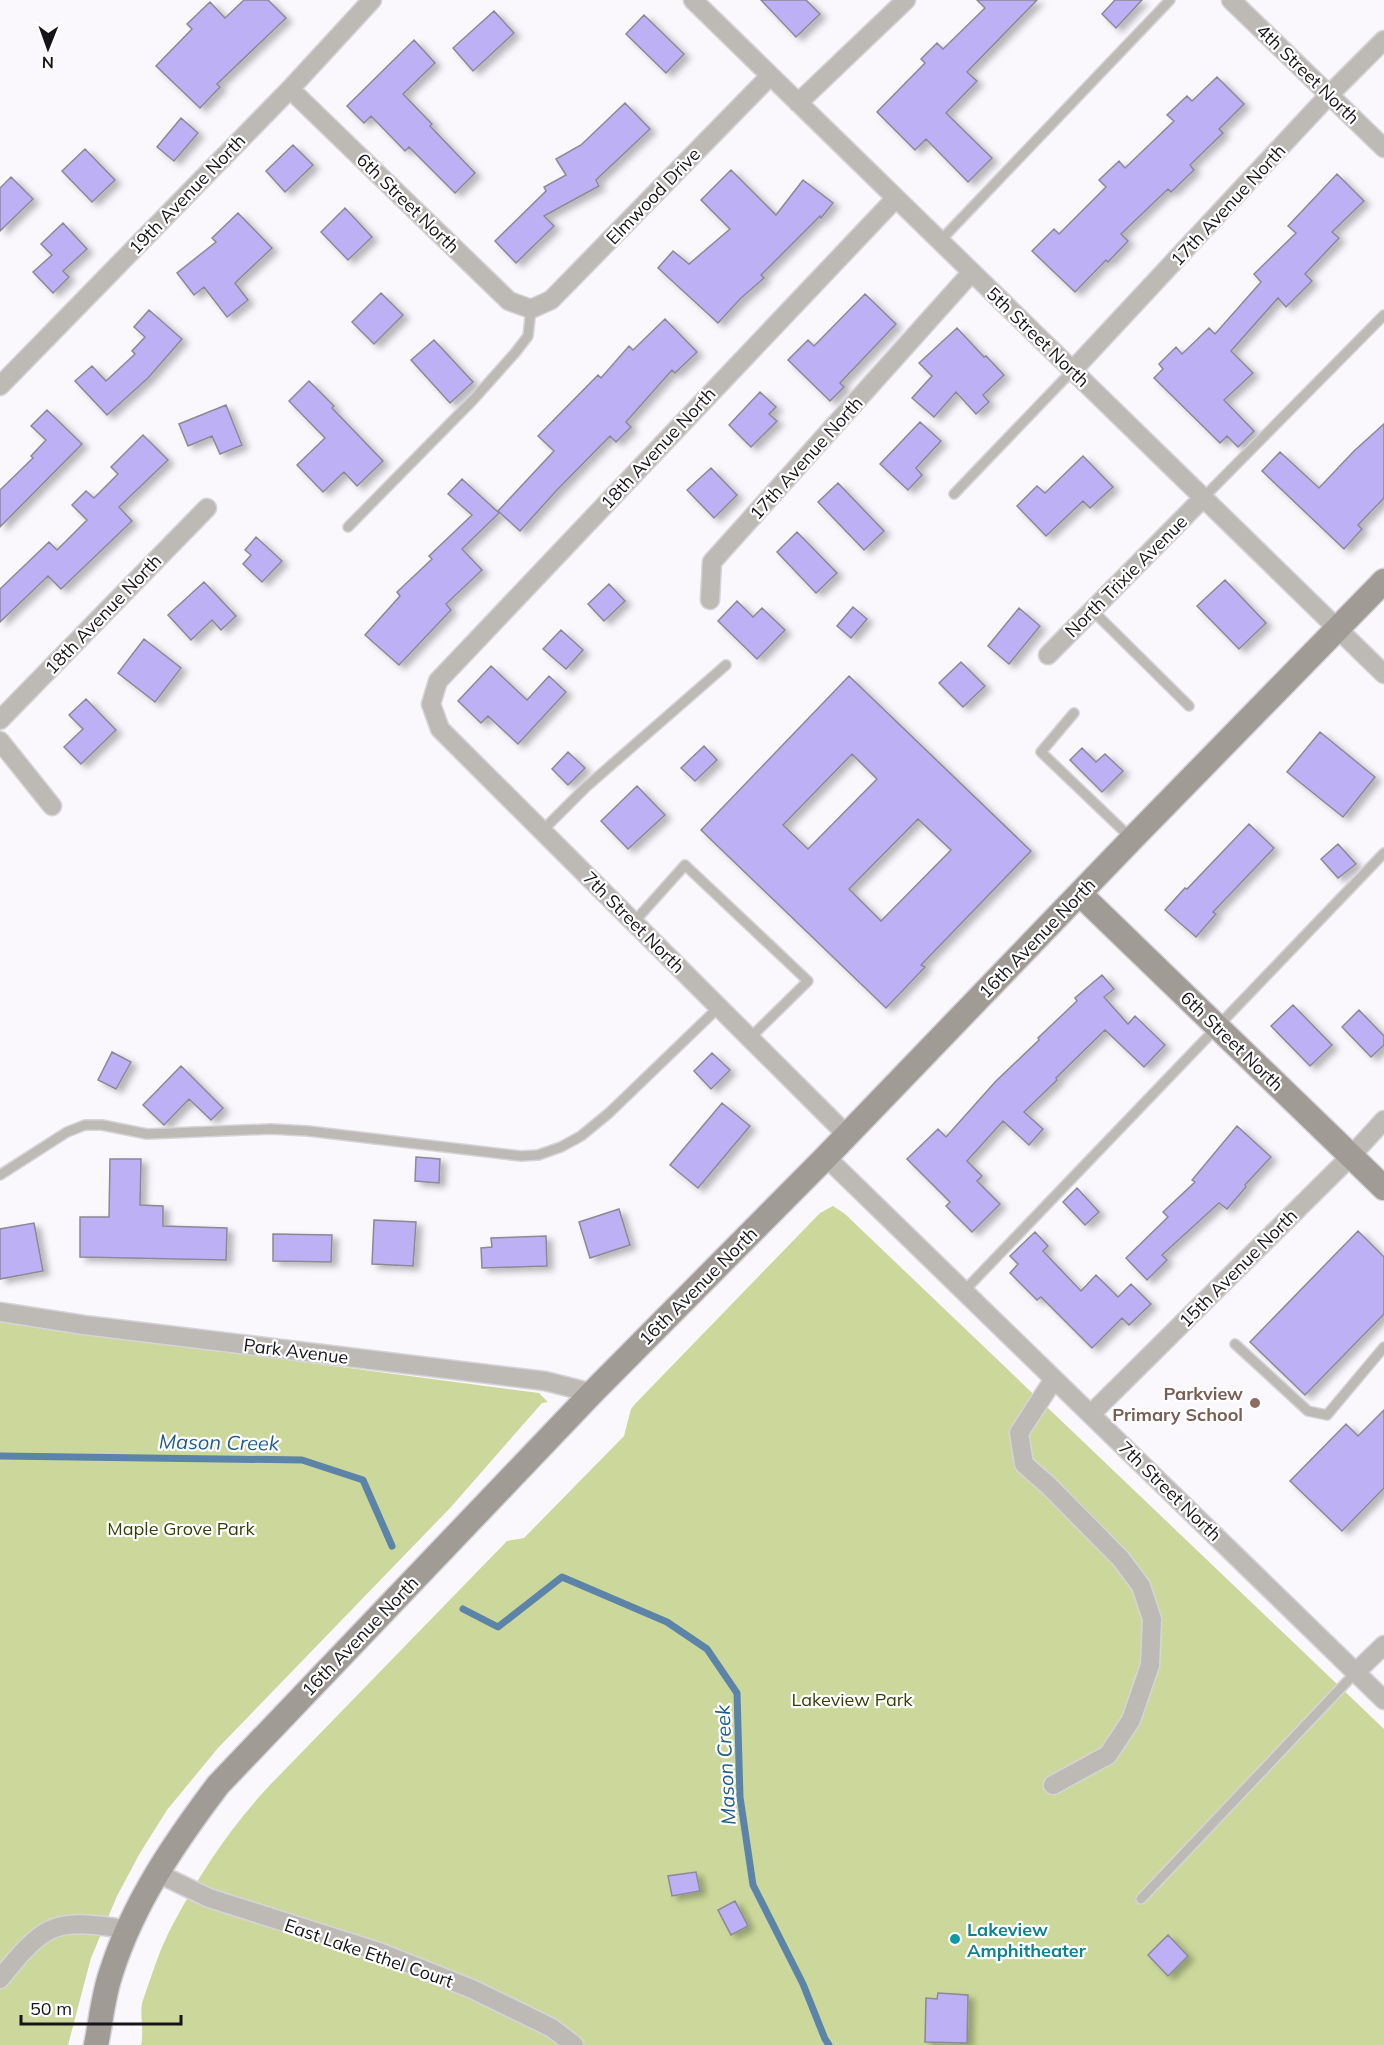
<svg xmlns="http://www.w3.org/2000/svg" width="1384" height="2045" font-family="Mulish,sans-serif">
<defs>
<filter id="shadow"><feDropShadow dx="6" dy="4" stdDeviation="3" flood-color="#0004"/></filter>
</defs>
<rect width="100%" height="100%" fill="#faf8fd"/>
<!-- green -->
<path fill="#ccd89b" d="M833,1206l12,8 539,515v316h-1243c3,-14 -1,-27 1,-42 9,-25 17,-53 30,-77 27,-51 58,-98 97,-140l238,-245 17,-3 100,-102 7,-27 4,-5 185,-191z
M0,1322l539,71 9,9 -6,1 -91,104 -233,241 -51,62 -27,43 -23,43 -26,62 -23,87h-68z"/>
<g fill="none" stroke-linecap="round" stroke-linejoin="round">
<!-- stream -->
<path stroke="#5c83a8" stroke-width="7" d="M0,1456l302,4 61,20 29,66
M463,1609l35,18 64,-50 105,45 40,27 30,44 3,104 13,88 50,99 22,55 4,6"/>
</g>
<!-- building -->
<path fill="#beb0f4" stroke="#8b8995" stroke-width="1.5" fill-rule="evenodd" filter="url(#shadow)" d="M244,0h24l18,18 -69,66 3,3 -20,21 -44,-42 36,-37 -5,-5 23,-22 15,16z
M761,0h45l14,14 -24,23z
M977,0h60l-70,72 10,9 -31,32 46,45 -24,24 -42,-43 -11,11 -38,-38 48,-49 -4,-4 16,-16 6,6 42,-41z
M1115,0h27l-26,28 -14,-14z
M494,11l20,22 -41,38 -20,-23z
M644,15l40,39 -18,19 -40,-39z
M414,40l21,23 -32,31 29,30 -2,2 45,47 -20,20 -46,-46 -4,4 -34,-35 -7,7 -17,-17z
M1217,77l27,27 -25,25 4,4 -33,32 4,5 -23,22 -3,-3 -47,45 7,7 -20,21 -2,-2 -31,32 -43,-41 22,-22 5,5 47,-47 -7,-7 20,-19 6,7 49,-47 -7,-6 20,-19 5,5z
M625,103l25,26 -54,51 3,6 -55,30 10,10 -38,37 -21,-22 51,-50 -2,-4 22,-12 -10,-16 25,-14z
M181,118l17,15 -24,28 -17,-14z
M293,145l20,20 -28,27 -19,-21z
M85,149l30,31 -23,22 -30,-31z
M731,170l45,45 27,-35 30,23 -12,15 -1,-2 -59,59 3,3 -23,20 -23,25 -60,-55 15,-17 16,13 41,-35 -29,-29z
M1337,174l27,27 -32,31 7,6 -34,36 7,7 -26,26 -8,-9 -47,53 22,22 -29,27 30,31 -16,16 -11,-11 -7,7 -66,-65 9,-9 -4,-5 17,-17 6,7 27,-26 6,6 46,-52 -7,-8 42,-41 -8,-7z
M11,177l22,22 -33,32v-43z
M345,208l27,29 -24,23 -27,-28z
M238,213l34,35 -37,35 13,17 -21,17 -23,-30 -10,8 -17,-22 39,-31 -4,-4z
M63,223l24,26 -24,22 6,6 -16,16 -20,-21 19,-17 -11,-11z
M381,293l22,22 -29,29 -22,-22z
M865,294l31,30 -56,59 4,4 -14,14 -42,-41 20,-20 6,6z
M149,310l33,29 -34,39 -41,37 -32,-34 17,-15 14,15 29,-27 -3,-3 13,-14 -11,-10z
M665,319l32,33 -22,21 -3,-3 -46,52 5,5 -15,15 -6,-6 -54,55 -36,40 -22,-20 56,-60 -16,-15 60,-61 3,3 28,-32 4,4z
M957,328l27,29 2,-1 18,19 -21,20 6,7 -13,12 -20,-22 -22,25 -22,-19 20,-22 -13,-13z
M434,340l39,42 -23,21 -39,-43z
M309,381l25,25 -2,2 51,53 -26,25 -13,-14 -21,20 -26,-27 28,-27 -36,-37z
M760,392l16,15 -7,7 8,7 -26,26 -22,-22z
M226,405l16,40 -22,9 -8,-18 -24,10 -9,-22z
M47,410l35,34 -82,83v-37l33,-32 -2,-2 15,-16 -15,-14z
M920,422l21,19 -25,27 6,7 -14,15 -28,-26z
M1384,424v74l-26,27 4,4 -18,20 -82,-78 18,-19 39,36 35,-37z
M143,435l25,25 -49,47 13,14 -71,68 -13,-13 -48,46v-33l49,-47 8,8 30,-30 -15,-15 14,-14 8,7 24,-24 -7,-7z
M1083,456l30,31 -23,21 -7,-7 -37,35 -29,-30 20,-20 8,7z
M711,468l26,27 -23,23 -27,-28z
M462,479l37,34 -37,36 20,21 -36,34 5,6 -52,55 -34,-30 35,-39 -3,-4 35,-33 -3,-3 43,-41 -24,-21z
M838,483l46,48 -20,19 -46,-48z
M797,532l40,41 -21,20 -39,-41z
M256,537l26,24 -20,21 -19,-18 8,-9 -6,-5z
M1225,580l41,43 -27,26 -42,-43z
M204,582l32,34 -15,14 -9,-10 -21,20 -23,-25z
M609,584l16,17 -21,20 -16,-17z
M737,601l16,16 9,-9 23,22 -28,29 -39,-38z
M853,607l14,12 -16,19 -14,-12z
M1019,608l21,18 -31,38 -21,-18z
M561,630l22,20 -17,19 -23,-20z
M144,639l37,29 -26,34 -37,-29z
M961,662l24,24 -22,21 -24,-24z
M491,666l36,34 22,-24 17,16 -48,52 -30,-28 -7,7 -23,-22z
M849,676l182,175 -110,114 4,2 -39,41 -185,-178zM852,754l25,25 -69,70 -25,-24zM918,819l33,31 -70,71 -32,-32z
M86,699l30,31 -35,34 -17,-17 19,-18 -14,-14z
M1320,732l55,45 -32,40 -56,-45z
M704,746l13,14 -22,21 -14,-13z
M1082,748l14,14 9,-8 18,17 -21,21 -32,-32z
M568,752l17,16 -17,17 -16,-16z
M637,786l28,29 -37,34 -27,-28z
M1249,824l25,24 -61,64 3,2 -20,23 -31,-27 20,-22 2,1z
M1338,844l18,20 -18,14 -17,-19z
M1102,975l12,14 -10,8 24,27 7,-8 30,29 -21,22 -39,-37 -49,48 1,2 -33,32 19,17 -14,16 -26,-24 -36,40 15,15 -5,5 23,23 -28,28 -26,-26 4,-4 -43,-43 31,-30 8,8 50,-56 43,-41 -1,-2 39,-37 -2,-3z
M1293,1005l39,40 -22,21 -39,-40z
M1359,1010l25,26v9l-13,12 -29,-30z
M112,1052l19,10 -15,27 -18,-9z
M712,1053l18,17 -19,19 -17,-18z
M181,1066l42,42 -12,12 -22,-21 -25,26 -21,-20z
M722,1103l28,23 -52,62 -28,-23z
M1237,1126l34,31 -26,28 1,2 -19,22 -8,-6 -57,52 5,5 -20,20 -21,-22 42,-41 -5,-5 32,-30 -3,-2z
M416,1157l24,2 -1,24 -24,-2z
M110,1159h31l-1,46 23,1v20l64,2 -1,32 -146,-3v-40h29z
M1077,1188l22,24 -14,13 -22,-23z
M619,1209l11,36 -40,13 -11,-36z
M374,1220l42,2 -3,44 -41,-2z
M34,1223l9,48 -43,8v-50z
M1358,1231l26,26v57l-79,81 -55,-53z
M1035,1232l13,14 -5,5 38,40 15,-16 22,22 13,-13 20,20 -22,21 -7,-7 -30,30 -51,-51 -4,3 -27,-27 8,-9 -8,-8z
M273,1234l59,1 -1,27 -58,-1z
M546,1236l1,30 -65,2 -1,-20 11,-1 -1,-9z
M1384,1410v78l-42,43 -52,-50 56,-57 12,12z
M696,1872l4,19 -28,5 -4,-20z
M735,1901l13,25 -17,9 -13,-25z
M1168,1935l20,21 -20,20 -20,-21z
M938,1993l30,2 -1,48 -42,-1 1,-44 11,1z"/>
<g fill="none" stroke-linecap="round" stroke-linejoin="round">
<defs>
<path id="lane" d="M940,241l230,-241
M954,494l118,-123
M1203,498l181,-183
M348,527l125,-127 42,-47 13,-17 3,-27
M1092,610l97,96
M1074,713l-33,39 91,87
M542,831l44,-44 140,-122
M634,922l51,-57 123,116 -58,57
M0,1175l67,-43 18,-7h17l45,9 124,-5 37,2 213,25 17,-1 23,-8 20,-11 28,-23 110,-106
M964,1291l420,-438
M1235,1344l73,67 19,4 57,-68
M1141,1899l215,-227"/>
<path id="street" d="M693,0l691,674
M1231,0l153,148
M290,89l219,212 22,8 20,-9 219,-224
M798,103l108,-103
M1072,371l257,-276 55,-55
M0,386l290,-297 82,-89
M710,600l2,-38 260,-290
M1048,655l155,-157
M0,720l207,-212
M0,741l52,65
M847,1135l-407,-406 -9,-25 7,-23 458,-483
M826,1157l558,543
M0,1312l84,13 461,56 47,12
M1091,1414l260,-258 33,-36
M1356,1672l28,-27
M1053,1785l55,-30 23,-35 19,-55 2,-46 -11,-33 -20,-27 -72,-73 -25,-22 -5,-31 35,-54
M157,1873l52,25 170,54 93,37 80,39 22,17
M0,1979c12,-15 32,-41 50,-49 23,-11 54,-3 78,-1"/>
<path id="secondary" d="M1080,894l304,294
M96,2045c5,-24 7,-49 15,-72 22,-70 64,-131 107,-188l374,-392 234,-236 306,-318 252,-258"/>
</defs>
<!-- lane casing -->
<use href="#lane" stroke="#d6d4d8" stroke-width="12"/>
<!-- street casing -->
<use href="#street" stroke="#d6d4d8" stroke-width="21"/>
<!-- secondary casing -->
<use href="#secondary" stroke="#d6d4d8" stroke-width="27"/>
<!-- lane -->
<use href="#lane" stroke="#bdbab5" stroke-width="9"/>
<!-- street -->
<use href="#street" stroke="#bdbab5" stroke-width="18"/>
<!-- secondary -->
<use href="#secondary" stroke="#a09b94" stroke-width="24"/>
</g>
<!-- markers -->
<circle fill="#8d6e63" stroke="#fff" stroke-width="2" cx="1255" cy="1403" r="6"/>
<circle fill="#0f9aa8" stroke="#fff" stroke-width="2" cx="955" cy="1939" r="6"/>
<g text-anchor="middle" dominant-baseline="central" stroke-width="4.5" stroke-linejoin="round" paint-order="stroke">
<!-- street labels -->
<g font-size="18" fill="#161418" stroke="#fff">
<text transform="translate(1308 74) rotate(44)">4th Street North</text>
<text transform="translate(187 194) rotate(-46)">19th Avenue North</text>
<text transform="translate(653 196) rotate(-46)">Elmwood Drive</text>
<text transform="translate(408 203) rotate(44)">6th Street North</text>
<text transform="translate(1228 205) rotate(-47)">17th Avenue North</text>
<text transform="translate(1038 337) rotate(44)">5th Street North</text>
<text transform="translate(658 448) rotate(-47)">18th Avenue North</text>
<text transform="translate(806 458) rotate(-48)">17th Avenue North</text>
<text transform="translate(1126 576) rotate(-45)">North Trixie Avenue</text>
<text transform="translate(103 614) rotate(-46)">18th Avenue North</text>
<text transform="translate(634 922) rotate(45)">7th Street North</text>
<text transform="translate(1037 938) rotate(-46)">16th Avenue North</text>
<text transform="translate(1232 1041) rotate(44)">6th Street North</text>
<text transform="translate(1238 1268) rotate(-45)">15th Avenue North</text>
<text transform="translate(698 1286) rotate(-45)">16th Avenue North</text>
<text transform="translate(296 1351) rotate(7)">Park Avenue</text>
<text transform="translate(1170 1491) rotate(44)">7th Street North</text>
<text transform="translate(360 1636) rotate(-46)">16th Avenue North</text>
<text transform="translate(369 1953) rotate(19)">East Lake Ethel Court</text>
</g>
<!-- education labels -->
<g font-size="18" font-weight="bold" fill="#785e54" stroke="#fff" text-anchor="end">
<text x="1243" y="1393">Parkview<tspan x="1243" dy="21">Primary School</tspan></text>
</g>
<!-- park labels -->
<g font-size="18" fill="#373f07" stroke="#fff">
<text x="181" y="1528">Maple Grove Park</text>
<text x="852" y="1699">Lakeview Park</text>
</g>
<!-- culture labels -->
<g font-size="18" font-weight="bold" fill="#0d838f" stroke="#fff" text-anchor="start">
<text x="967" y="1929">Lakeview<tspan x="967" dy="21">Amphitheater</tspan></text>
</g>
<!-- water labels -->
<g font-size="20" font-style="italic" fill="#1f5b8c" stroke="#fff">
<text transform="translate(219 1442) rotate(1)">Mason Creek</text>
<text transform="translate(725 1765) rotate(-93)">Mason Creek</text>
</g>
</g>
<!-- north arrow -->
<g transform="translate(48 48) rotate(181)" stroke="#ffffff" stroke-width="4.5" paint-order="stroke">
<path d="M0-4.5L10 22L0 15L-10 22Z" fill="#161418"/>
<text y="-9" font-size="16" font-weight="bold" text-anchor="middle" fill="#161418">N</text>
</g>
<!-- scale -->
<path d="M21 2015v9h160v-9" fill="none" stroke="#161418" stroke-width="3"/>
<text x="30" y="2015" font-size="18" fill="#161418" stroke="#ffffff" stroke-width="4.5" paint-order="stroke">50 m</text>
</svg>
